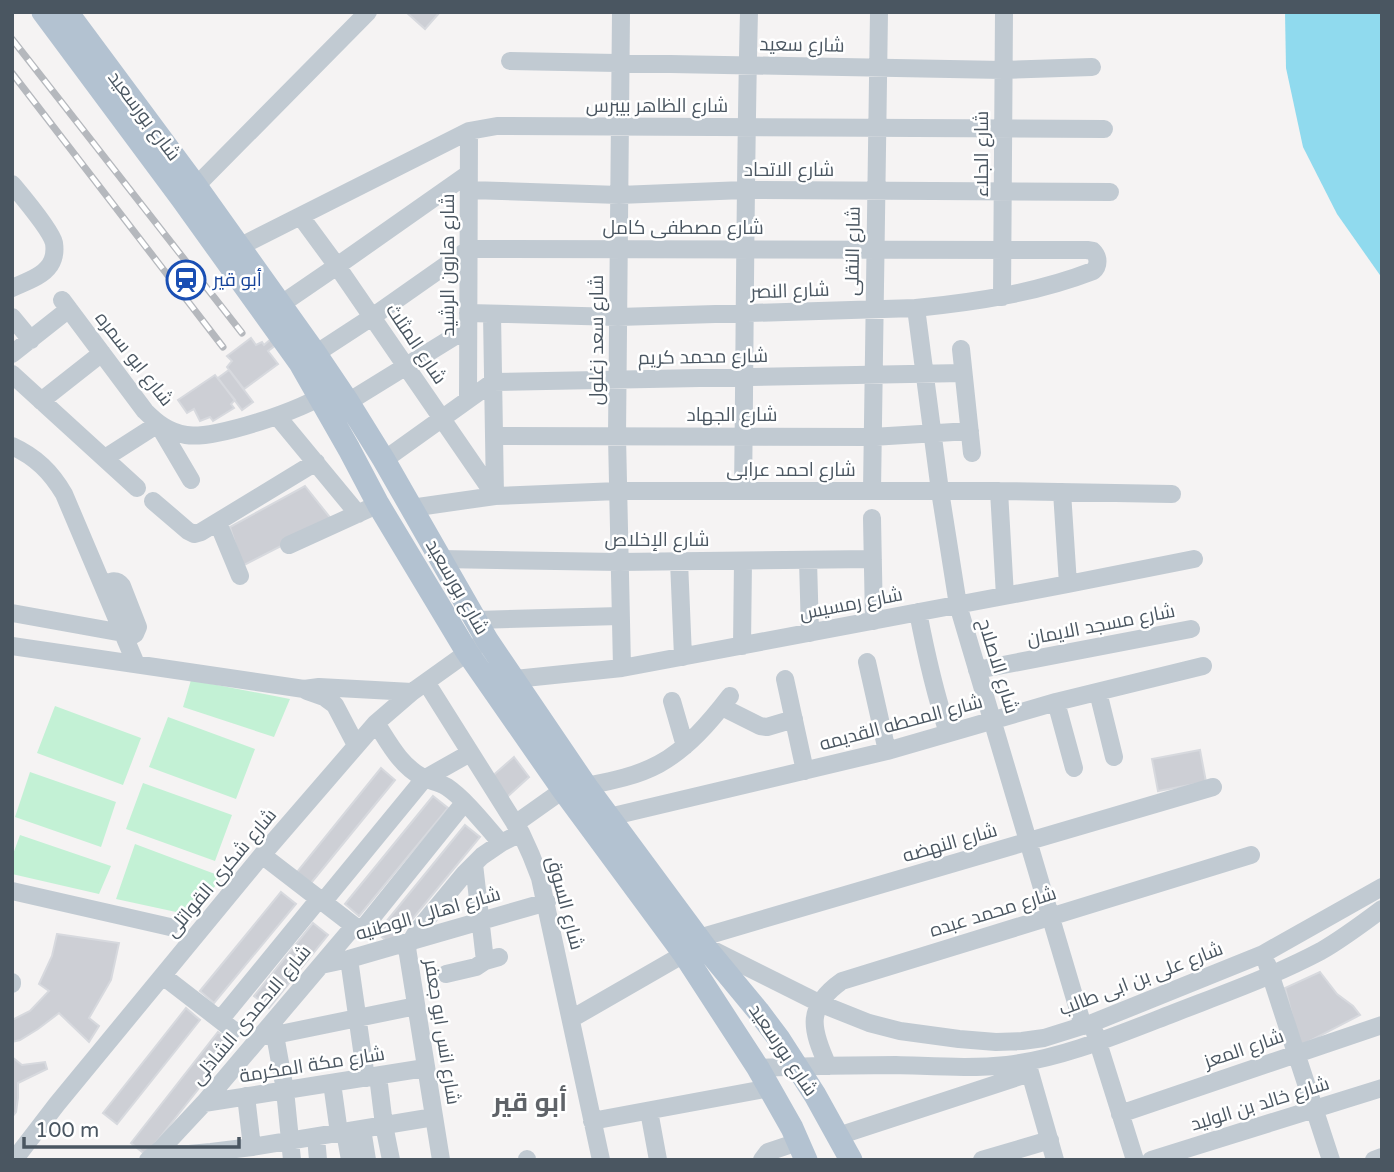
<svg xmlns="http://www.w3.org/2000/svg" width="1394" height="1172" font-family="'Varela Round',Cairo,sans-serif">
<rect width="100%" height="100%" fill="#f5f3f3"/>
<!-- green -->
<path fill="#c3f1d5" d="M191,680l99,19 -16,38 -91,-30z
M55,706l86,32 -18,47 -86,-32z
M168,717l87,32 -19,50 -87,-32z
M30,772l86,30 -15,45 -86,-30z
M143,783l89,32 -17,46 -89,-32z
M20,835l91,31 -12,28 -87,-20v-17z
M135,844l88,33 -33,38 -74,-16z"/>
<!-- water -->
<path fill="#90daee" d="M1285,12h97v266l-45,-64 -34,-67 -17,-79z"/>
<!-- building -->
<path fill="#cdcfd5" stroke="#d7d9de" stroke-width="2" d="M406,12h34l-15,17z
M251,338l5,7 6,-3 2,3 7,-6 5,6 -8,6 10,13 -34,25 -17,-22 5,-6 -5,-5z
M229,370l24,32 -11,8 -24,-32z
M215,375l20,25 -4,4 3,4 -21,13 -3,-4 -10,4 -6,-12 -7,4 -9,-13z
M305,486l27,34 -90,46 -12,-39z
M1200,750l6,32 -48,9 -6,-32z
M514,757l15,20 -23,21 -16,-20z
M381,768l14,12 -84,103 -14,-11z
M433,796l15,12 -89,108 -14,-12z
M465,825l15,12 -89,108 -14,-12z
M281,892l15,12 -82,99 -14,-12z
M313,923l15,12 -59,73 -15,-12z
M57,934l62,9 -8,37 -22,38 10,8 -10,16 -30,-29 -21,16 -18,11 -8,2v-22l18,-9 19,-20 -10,-7 13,-28z
M1320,972l17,22 16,12 7,9 -60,31 -15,-58z
M186,1008l14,12 -83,104 -14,-11z
M218,1032l16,12 -88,111 -15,-12z
M12,1057l10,8 23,-3 2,7 -29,14v15l-2,14 -4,5z"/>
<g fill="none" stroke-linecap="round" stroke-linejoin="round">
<!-- minor -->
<path stroke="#c1cad2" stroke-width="18" d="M621,12l-4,424 5,232
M510,61l493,9 89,-3
M12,184c10,12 39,46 42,59 1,7 0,16 -4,22 -8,12 -25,17 -38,23
M196,186l172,-174
M469,190l150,5 125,-5 366,2
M301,217l36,49 158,230
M239,247l230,-116 28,-5 607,3
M1002,297l2,-285
M62,300l83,111c12,12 23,21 41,24 28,5 120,-26 144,-44
M280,305l57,-39 131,-92
M916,308l24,183 18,114 125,421
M492,314l3,182
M12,317l19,23
M961,349l11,104
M12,354l57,-45
M306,360l66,-43 97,-68 618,1 6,1c6,6 6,15 0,20 -57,22 -117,31 -177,37l-298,9 -150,-4
M12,374l125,114
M468,399l1,-268
M41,401l61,-48
M348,402l120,-74
M277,416l81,98
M494,436l378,1 98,-6
M12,446c24,11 39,26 52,48l72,170
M105,458l53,-34 33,56
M384,460l109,-78 470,-9
M743,491c2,-160 2,-319 6,-479
M872,491l7,-479
M999,491l6,105
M1062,492l6,92
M153,501l35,30 6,3 7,-2 115,-70
M411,508l84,-12 123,-5h381l173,3
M872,518l2,103
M218,523l22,53
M289,545l79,-36
M441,559l178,3 254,-3
M808,560l2,73
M679,561l4,96
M103,585c7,-3 13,-7 19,1l16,41 -3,7 -9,5
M918,612c8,42 17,81 30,121
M12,613l111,20
M476,620l144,-4
M12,646l292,43 15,-2 93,5
M742,646l1,-85
M867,662l20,89
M977,670l214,-41
M515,679l107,-11 446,-84 126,-25
M785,679l20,92
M426,682l95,151 10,22 9,23 61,282
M307,691l17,6 11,8 21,40
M1098,692l16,65
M672,701l13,45
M1056,702l18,66
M722,707l38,19 7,1 27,-8
M376,723c13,20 24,42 46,54 8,4 17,5 25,10 19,13 38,38 54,56
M586,786c25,-5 51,-10 73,-22 29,-16 51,-42 71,-68
M609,817l278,-66 169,-49 147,-36
M515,824l48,-34
M262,855l100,77
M474,864l11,97
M12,891l158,36
M323,902l101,-123 46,-26
M361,931l103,-128
M699,938l514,-151
M709,948l110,55 50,20 31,8 59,8 37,3 26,-1 22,-3 48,-15 171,-69 119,-67
M349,959l17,119
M1267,964l64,196
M321,965l28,-6 198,-57
M446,974l30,-7 9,-6 14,-4
M163,976l70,54
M12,982v2
M571,1019l113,-65
M220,1020l99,-121
M1095,1033l40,127
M275,1035l10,55 7,70
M262,1036l13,-1 141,-29
M1027,1062l28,98
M828,1066c-17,-37 -23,-59 14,-85l409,-126
M758,1068c46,-2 92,-3 138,-3 37,1 74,4 111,0 56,-7 110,-30 162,-50 51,-20 103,-38 152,-64 21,-12 41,-27 61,-42
M378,1076l6,49 7,35
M332,1083l7,50
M246,1096l6,51
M204,1103l221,-35
M649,1111l9,49
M1120,1114l262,-89
M592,1121l178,-33
M362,1129l5,31
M345,1132l5,28
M838,1136l192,-63
M316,1137l2,23
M162,1148l13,6h14l22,-2 41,-5 182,-30
M527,1159v1
M14,1160l43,-56 205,-249 114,-132 36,-31 63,-45
M148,1160l14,-12 42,-45 150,-177
M441,1160l-34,-212 10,-17 48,-58 17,-17 19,-13 20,-10
M762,1160l6,-8 30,-10
M982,1160l68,-20
M1151,1160l231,-72
M1374,1160l8,-3"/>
<!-- major -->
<path stroke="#b3c2d1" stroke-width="23" d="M43,12l139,187 118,164 49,86 29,55 89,148 96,138 121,164 74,114 34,60 14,32
M67,12l129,174 119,167 33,49 36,58 103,180 99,146 119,161 53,64 21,28 36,56 36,65"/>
<defs>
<path id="rail" d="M12,39l230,294
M12,73l211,274"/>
</defs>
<!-- rail casing -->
<use href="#rail" stroke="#b5b8bd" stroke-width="7"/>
<!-- rail -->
<use href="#rail" stroke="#fff" stroke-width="4.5" stroke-dasharray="13" stroke-linecap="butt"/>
</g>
<!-- icons -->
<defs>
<symbol id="station-ring" viewBox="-11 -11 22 22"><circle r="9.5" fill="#fff" stroke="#1a4fb4" stroke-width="1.5"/><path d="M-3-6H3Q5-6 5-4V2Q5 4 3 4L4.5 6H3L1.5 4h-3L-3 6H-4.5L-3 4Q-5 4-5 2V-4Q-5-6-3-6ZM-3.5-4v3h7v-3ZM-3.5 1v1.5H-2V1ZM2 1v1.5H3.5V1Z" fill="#1a4fb4"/></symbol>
</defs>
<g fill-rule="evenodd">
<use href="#station-ring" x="164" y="258" width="44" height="44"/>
</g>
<g text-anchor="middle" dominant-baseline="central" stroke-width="5" stroke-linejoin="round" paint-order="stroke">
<!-- street labels -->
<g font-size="19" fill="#4a5661" stroke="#fff">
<text transform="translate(802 45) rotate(1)">شارع سعيد</text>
<text x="657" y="106">شارع الظاهر بيبرس</text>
<text transform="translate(144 116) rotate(53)">شارع بورسعيد</text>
<text transform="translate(982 154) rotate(-90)">شارع الجلاء</text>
<text x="789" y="170">شارع الاتحاد</text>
<text x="683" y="228">شارع مصطفى كامل</text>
<text transform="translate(853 251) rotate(-89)">شارع النقلى</text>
<text transform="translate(448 265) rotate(-90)">شارع هارون الرشيد</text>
<text transform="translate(790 291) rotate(-2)">شارع النصر</text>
<text transform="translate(597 340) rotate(-90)">شارع سعد زغلول</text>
<text transform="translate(416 344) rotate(56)">شارع المثلث</text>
<text transform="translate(703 357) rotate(-1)">شارع محمد كريم</text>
<text transform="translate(134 359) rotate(52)">شارع ابو سمره</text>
<text x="732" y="415">شارع الجهاد</text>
<text x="791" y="470">شارع احمد عرابى</text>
<text x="657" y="540">شارع الإخلاص</text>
<text transform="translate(457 587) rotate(60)">شارع بورسعيد</text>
<text transform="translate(851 604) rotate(-11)">شارع رمسيس</text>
<text transform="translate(1101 625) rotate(-11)">شارع مسجد الايمان</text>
<text transform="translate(998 666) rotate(73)">شارع الاصلاح</text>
<text transform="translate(901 723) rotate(-15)">شارع المحطه القديمه</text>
<text transform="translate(950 843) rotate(-16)">شارع النهضه</text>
<text transform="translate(221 873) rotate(-50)">شارع شكرى القواتلى</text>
<text transform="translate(565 903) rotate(75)">شارع السوق</text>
<text transform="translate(993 912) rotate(-17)">شارع محمد عبده</text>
<text transform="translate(428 914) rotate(-16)">شارع اهالى الوطنيه</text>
<text transform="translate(1141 979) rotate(-21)">شارع على بن ابى طالب</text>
<text transform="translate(251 1015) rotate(-50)">شارع الاحمدى الشاذلى</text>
<text transform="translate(442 1032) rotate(81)">شارع انس ابو جعفر</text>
<text transform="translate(1244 1049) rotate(-19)">شارع المعز</text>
<text transform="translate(783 1050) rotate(56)">شارع بورسعيد</text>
<text transform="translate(312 1065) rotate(-9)">شارع مكة المكرمة</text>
<text transform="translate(1260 1104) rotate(-17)">شارع خالد بن الوليد</text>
</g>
<!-- transit labels -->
<g font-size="19" fill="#164399" stroke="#fff" text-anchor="start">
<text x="213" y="280">أبو قير</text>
</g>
<!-- district labels -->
<g font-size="26" font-weight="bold" fill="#5f6368" stroke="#fff">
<text x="530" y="1102">أبو قير</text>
</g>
</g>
<!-- border -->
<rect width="1394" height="1172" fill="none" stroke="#4a5661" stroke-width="28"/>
<!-- scale -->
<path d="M24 1137v10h215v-10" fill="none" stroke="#4a5661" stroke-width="3.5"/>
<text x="35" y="1137" font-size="21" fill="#4a5661" stroke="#ffffff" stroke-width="5" paint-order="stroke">100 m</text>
</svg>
